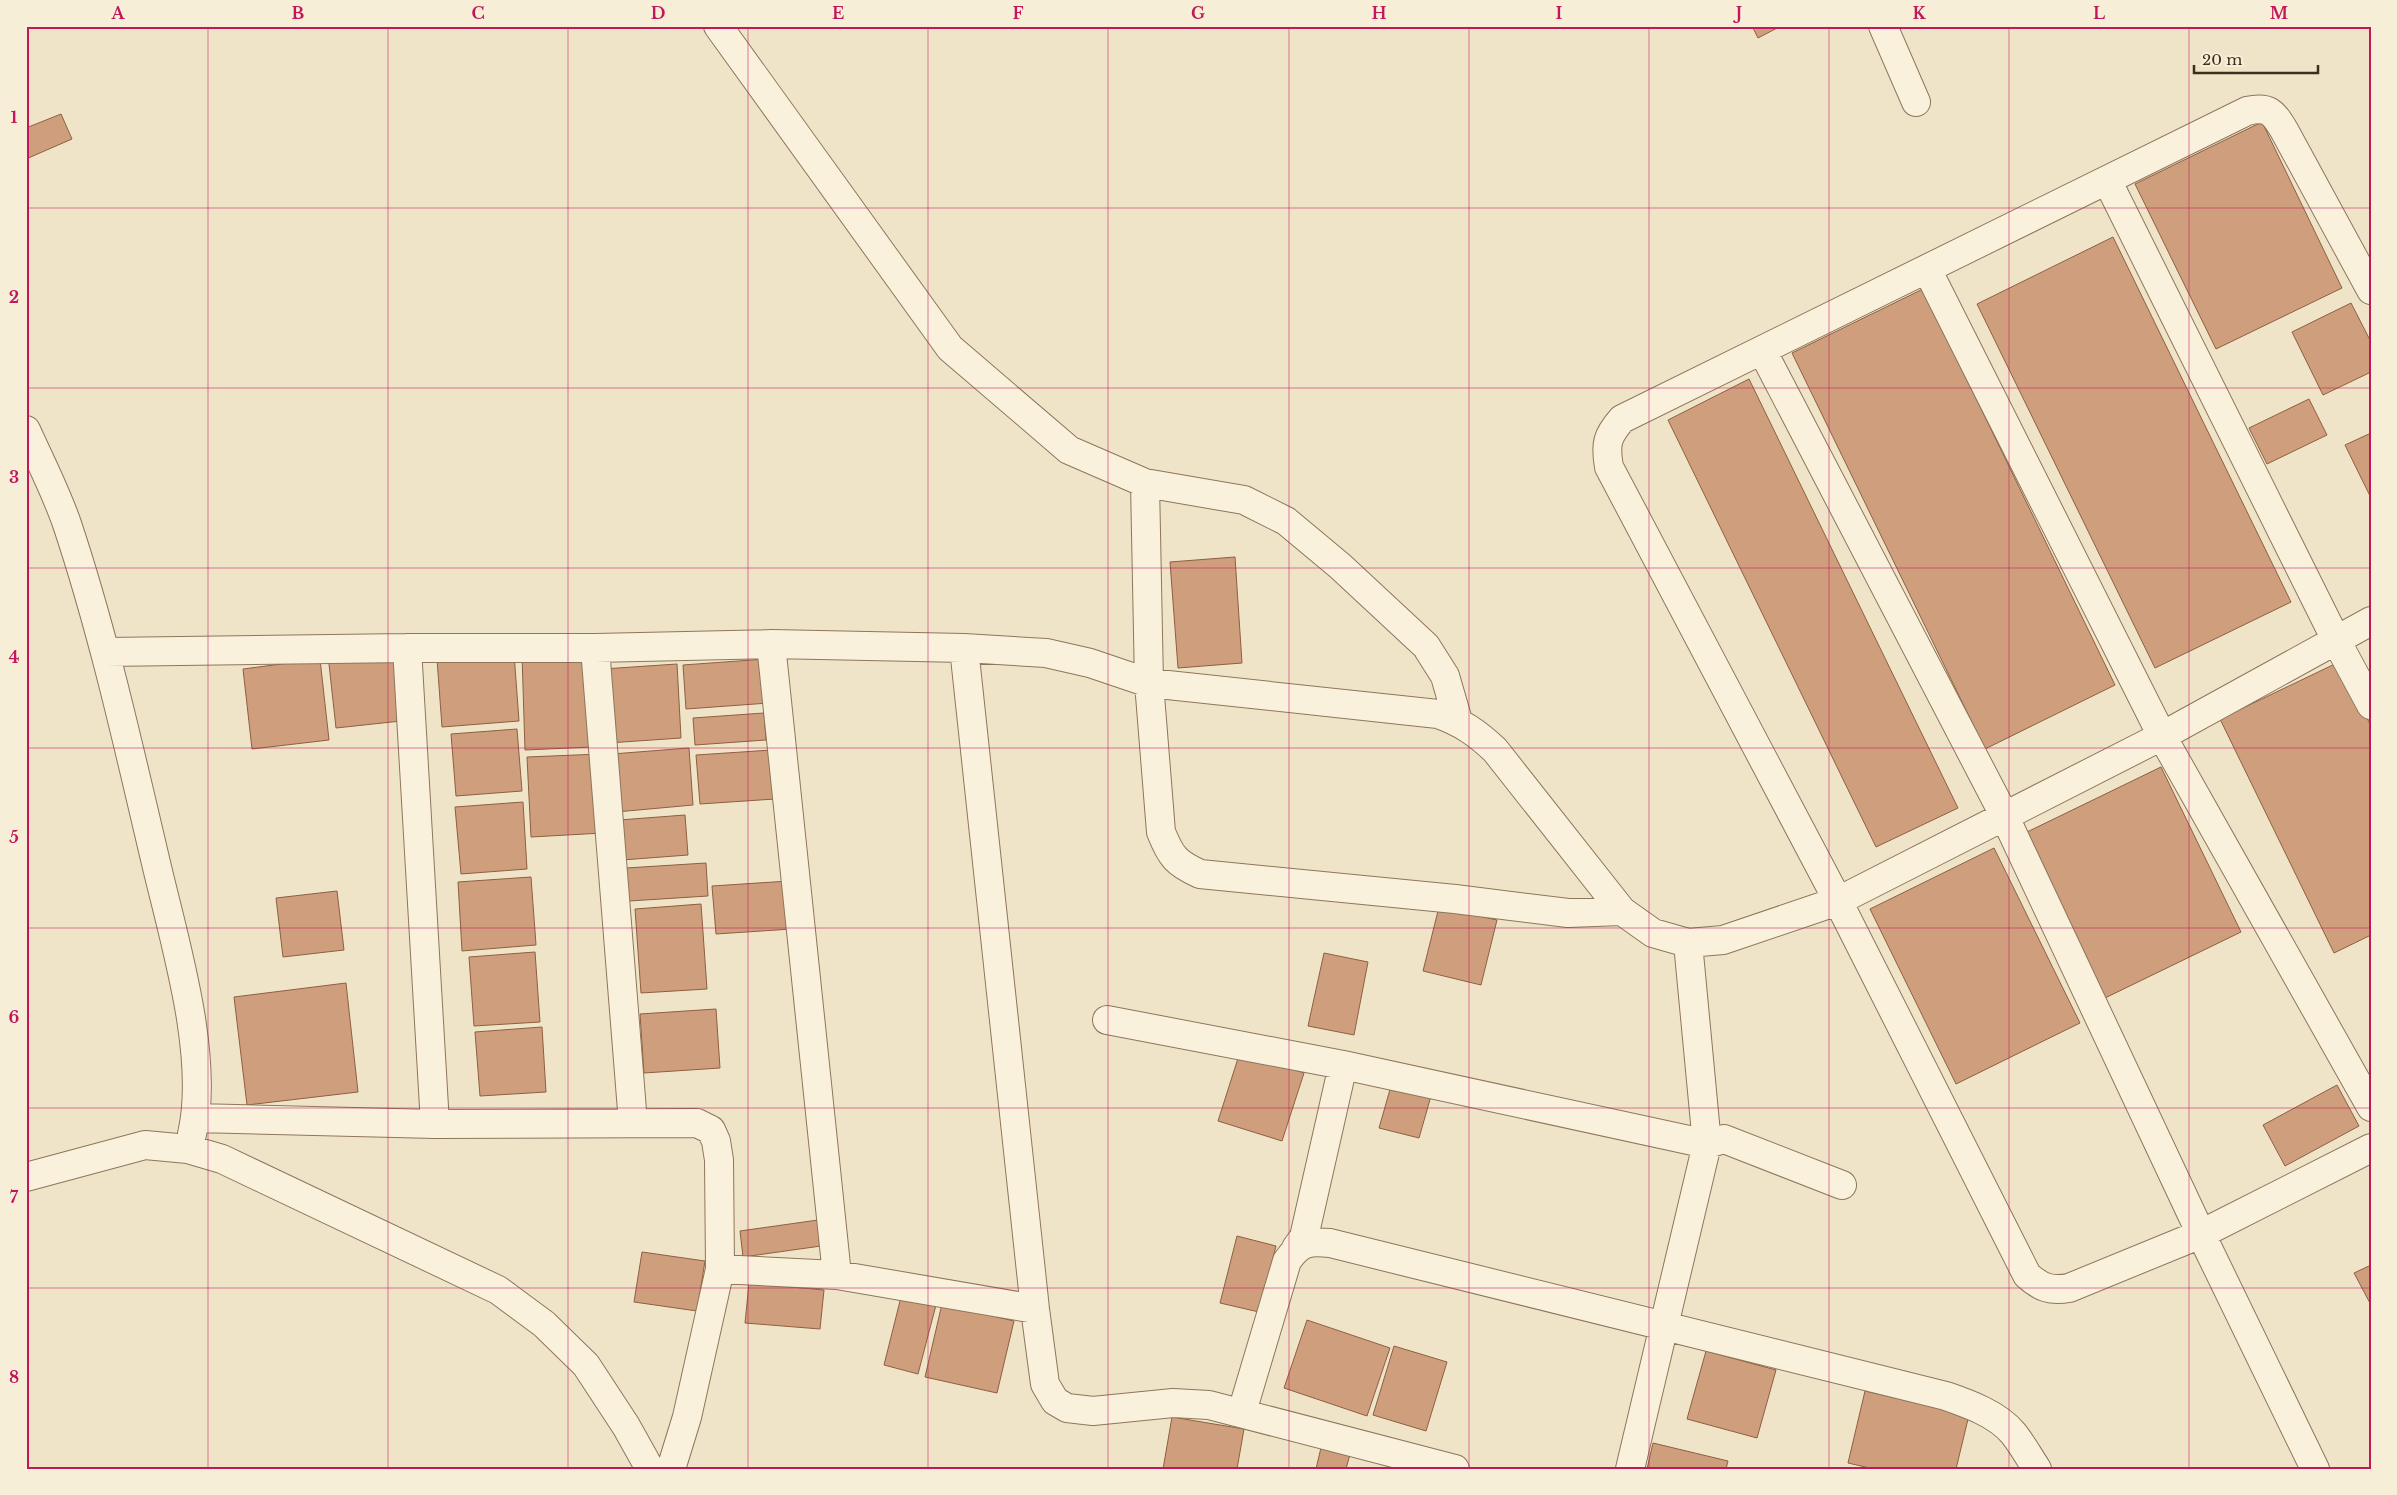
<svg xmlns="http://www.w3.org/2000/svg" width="2397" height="1495" font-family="'Libre Baskerville',serif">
<rect width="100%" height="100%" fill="#f0e4c8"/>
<!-- building -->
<path fill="#cf9f7d" stroke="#8d5f41" d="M1752,26h29l-23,12z
M61,114l11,25 -46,20v-31z
M2262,122l80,166 -126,61 -81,-165z
M2113,237l178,365 -136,66 -178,-364z
M1923,289l192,396 -130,64 -193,-396z
M2351,303l20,39v30l-48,23 -31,-63z
M1749,379l209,429 -82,39 -208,-427z
M2309,399l18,36 -60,29 -18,-36z
M2371,433v65l-26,-53z
M1235,557l7,106 -64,5 -8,-106z
M393,648l8,73 -65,7 -8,-73z
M514,653l5,68 -77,6 -5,-68z
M589,653l3,94 -67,3 -3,-95z
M320,659l9,81 -77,9 -9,-80z
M766,659l3,44 -83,6 -3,-44z
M2339,662l32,64v209l-37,18 -114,-234z
M677,664l4,74 -73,5 -5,-74z
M764,713l2,27 -71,5 -2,-27z
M517,729l5,62 -66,5 -5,-62z
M689,748l4,57 -77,7 -4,-58z
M772,750l3,49 -75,5 -4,-49z
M600,754l3,79 -72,4 -4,-80z
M2161,767l80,165 -136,66 -80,-165z
M523,802l4,67 -66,5 -6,-67z
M685,815l3,40 -66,5 -3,-40z
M1994,848l86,175 -124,61 -86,-175z
M706,863l2,33 -79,5 -3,-33z
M531,877l5,68 -74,6 -4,-69z
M789,881l3,48 -76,5 -4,-48z
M337,891l7,59 -61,7 -7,-59z
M701,904l6,85 -66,4 -6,-84z
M1439,907l58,13 -16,65 -58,-14z
M535,952l5,70 -66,4 -5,-69z
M1324,953l44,9 -14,73 -46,-9z
M346,983l12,109 -111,13 -13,-108z
M716,1009l4,59 -76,5 -4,-59z
M542,1027l4,65 -66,4 -5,-64z
M1240,1052l64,21 -22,68 -64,-20z
M2337,1085l22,41 -74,40 -22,-41z
M1391,1086l40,10 -12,42 -40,-10z
M818,1220l3,26 -78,11 -3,-26z
M1237,1236l39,10 -17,66 -39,-9z
M642,1252l63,9 -8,50 -63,-9z
M2371,1265v40l-17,-32z
M749,1283l75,7 -4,39 -75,-6z
M901,1297l35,8 -18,69 -34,-9z
M942,1304l72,17 -17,72 -72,-16z
M1307,1320l83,28 -23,68 -83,-28z
M1394,1346l53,16 -21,69 -53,-16z
M1706,1351l70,19 -19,68 -70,-19z
M1865,1391l104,24 -13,54h-82l-26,-6z
M1172,1417l72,12 -7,40h-74z
M1323,1439l29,8 -6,22h-30z
M1653,1443l75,18 -2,8h-79z"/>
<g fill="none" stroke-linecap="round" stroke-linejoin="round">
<defs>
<path id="street" d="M718,26l232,322 119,102 76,33 99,17 42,21 54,45 86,80 19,30 13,45
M1883,26l33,76
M2107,180l229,460 35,65
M1927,269l235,467 209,371
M2371,290l-87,-160c-11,-18 -15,-24 -37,-19l-625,308c-15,17 -17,25 -13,48l229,434 189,374c14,13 24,16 42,13l132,-54 170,-86
M1762,350l242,465 197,419 114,235
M26,430c14,31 30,62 41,94 37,111 62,225 89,339 18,77 54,193 36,271
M1145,483l4,200 12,149c10,25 15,31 39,42l255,25 113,14 54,-2
M771,644l66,631
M407,648l28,476
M595,648l38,475
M964,648l71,661 10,75 10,17 12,7 26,3 80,-8 36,2 246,64
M105,652l302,-4h188l176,-4 193,4 82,5 44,10 59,20 289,31c23,8 39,19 57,36l127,161 31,22 35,10 35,-3 115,-39 324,-165 209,-115
M1107,1020l236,45 364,79 17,-5 118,46
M196,1118l239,6 262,-1 14,7 5,11 3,19 1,109 -33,148 -16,52
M26,1177l119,-32 43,4 34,10 276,131 46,34 42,41 40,61 24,43
M1296,1248l8,-11 39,-172
M720,1269l117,6 198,34
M1242,1412l45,-151c13,-19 21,-20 43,-18l616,153c23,8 51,18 67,37 9,11 16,24 24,36
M1630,1469l77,-325 -19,-201"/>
</defs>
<!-- street casing -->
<use href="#street" stroke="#8d765c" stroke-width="30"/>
<!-- street -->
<use href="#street" stroke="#faf1dc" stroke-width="28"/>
</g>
<!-- grid -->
<path fill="none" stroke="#c2185b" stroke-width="1" stroke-opacity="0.55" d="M208,26v1443M388,26v1443M568,26v1443M748,26v1443M928,26v1443M1108,26v1443M1289,26v1443M1469,26v1443M1649,26v1443M1829,26v1443M2009,26v1443M2189,26v1443M26,208h2345M26,388h2345M26,568h2345M26,748h2345M26,928h2345M26,1108h2345M26,1288h2345"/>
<!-- border -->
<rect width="2397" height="1495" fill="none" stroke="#f7eed8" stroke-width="55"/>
<!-- scale -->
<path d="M2194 65v8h124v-8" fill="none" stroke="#3d2e20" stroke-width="2.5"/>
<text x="2202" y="65" font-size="15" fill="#3d2e20" stroke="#f7eed8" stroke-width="4" paint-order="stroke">20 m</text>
<rect x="28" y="28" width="2342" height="1440" fill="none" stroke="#c2185b" stroke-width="2"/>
<g font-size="16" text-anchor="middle" font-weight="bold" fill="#c2185b">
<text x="118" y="19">A</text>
<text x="298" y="19">B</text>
<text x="478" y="19">C</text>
<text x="658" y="19">D</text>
<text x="838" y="19">E</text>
<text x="1018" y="19">F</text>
<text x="1198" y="19">G</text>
<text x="1379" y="19">H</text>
<text x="1559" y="19">I</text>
<text x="1739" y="19">J</text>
<text x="1919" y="19">K</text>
<text x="2099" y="19">L</text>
<text x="2279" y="19">M</text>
<text x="14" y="123">1</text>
<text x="14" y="303">2</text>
<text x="14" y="483">3</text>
<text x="14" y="663">4</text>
<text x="14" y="843">5</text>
<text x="14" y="1023">6</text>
<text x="14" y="1203">7</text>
<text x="14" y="1383">8</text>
</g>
</svg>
